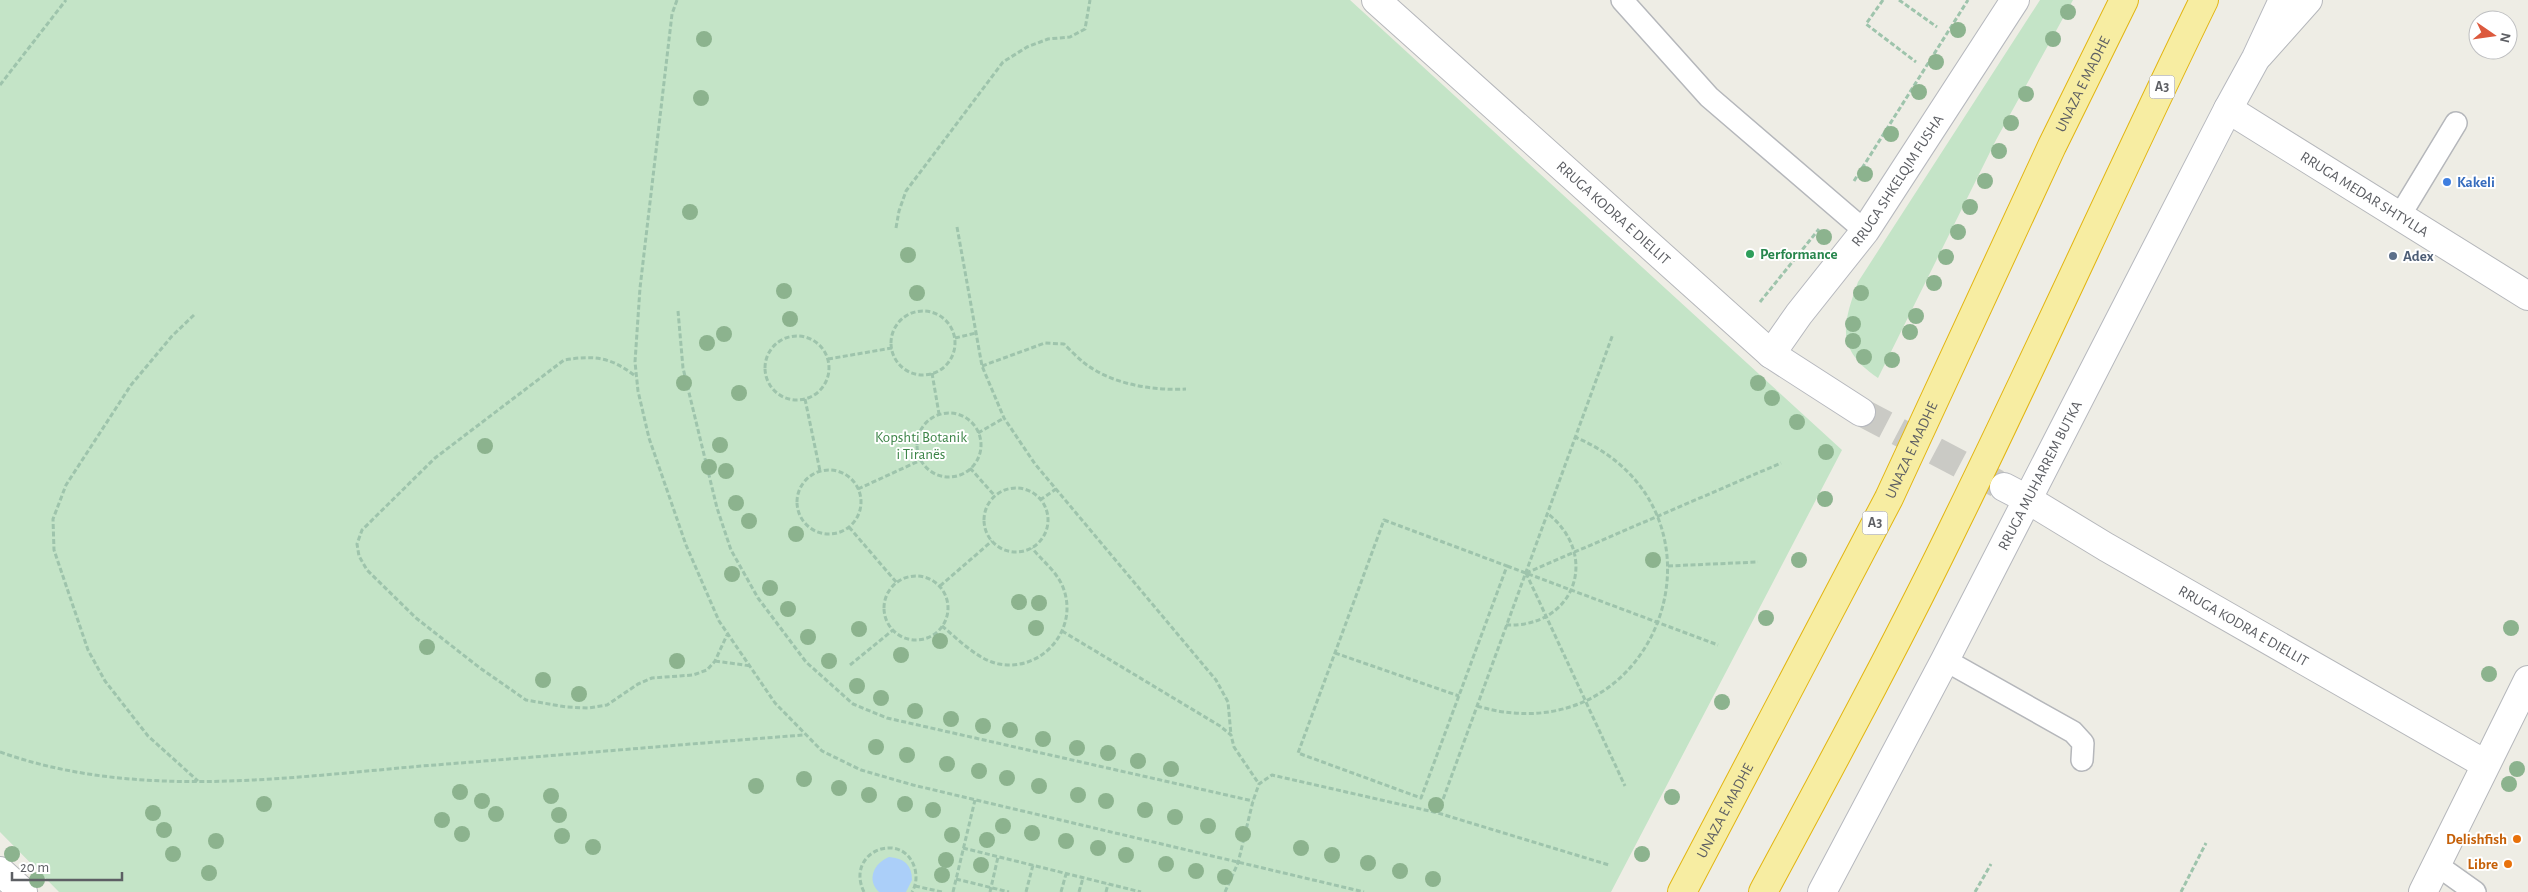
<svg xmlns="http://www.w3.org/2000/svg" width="2528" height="892" font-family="'Alegreya Sans',sans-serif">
<rect width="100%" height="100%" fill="#eeede5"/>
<!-- green -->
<path fill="#c4e4c7" d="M0,0h1350l492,450 -231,442h-1552l-59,-60z
M2040,0h33l-77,140 -118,238c-42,-29 -36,-52 -20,-96z"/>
<!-- water -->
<path fill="#abcff9" d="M889,857c15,1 23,8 23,23l-6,12h-27c-13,-12 -5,-29 10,-35z"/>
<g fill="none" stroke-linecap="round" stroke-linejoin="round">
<!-- secondary-tunnel -->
<path stroke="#cacac5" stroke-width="28" stroke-dasharray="28 14" stroke-linecap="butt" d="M1861,412l139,73"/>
<defs>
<path id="service" d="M1622,0l87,97 156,134
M2399,217l57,-94
M1945,660l128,72 10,11 -1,17
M2437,865l38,27"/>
<g id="minor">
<path id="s1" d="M1376,0l395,354"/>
<path id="s2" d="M2027,499l79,48 379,217"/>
</g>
<g id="tertiary">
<path d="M2259,55l49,-55"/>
<path id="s3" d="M2228,109l300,187"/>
<path d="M0,871l23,21"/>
<path d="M2423,892l105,-212"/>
</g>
<g id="secondary">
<path id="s4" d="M1861,412l-90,-58 28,-40 66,-83 150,-231"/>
<path d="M2004,487l23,12"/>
<path id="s5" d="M1822,892l123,-232 283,-551 28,-51 27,-58"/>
</g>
<g id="trunk">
<path id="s6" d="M1682,892l207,-394 163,-352 72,-146"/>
<path d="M1763,892c66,-123 133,-246 194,-372 85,-173 163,-348 247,-520"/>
</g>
</defs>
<!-- service casing -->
<use href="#service" stroke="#b5b7bb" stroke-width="24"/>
<!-- minor casing -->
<use href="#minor" stroke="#b5b7bb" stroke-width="30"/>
<!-- tertiary casing -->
<use href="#tertiary" stroke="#b5b7bb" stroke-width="30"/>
<!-- secondary casing -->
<use href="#secondary" stroke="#b6b8be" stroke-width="30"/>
<!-- trunk casing -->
<use href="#trunk" stroke="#e2b511" stroke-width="30"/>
<!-- path -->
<path stroke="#9ec4ac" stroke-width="3" stroke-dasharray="5 2.5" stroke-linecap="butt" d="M677,0l-5,14 -32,274 -5,74 3,29 11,47 37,107 33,76 56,82 47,48 39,19 52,15 451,107
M1883,0l-17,24 50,38
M1899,0l38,27
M0,85l66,-85
M1854,181l114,-181
M957,227l25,139 22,52 31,46 181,216 12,22 3,33
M896,228l3,-17 7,-20 97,-129 24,-15 21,-8 22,-2 15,-8 5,-29
M1760,302l59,-73
M678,311l5,57 34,140 14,42 27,48 48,64 47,42 34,14 366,83
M891 343a32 32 0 1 1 64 0a32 32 0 1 1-64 0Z
M194,315l-22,21 -41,49 -65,100 -13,34 1,31 34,100 17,31 43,55 50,45
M765 368a32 32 0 1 1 64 0a32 32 0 1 1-64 0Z
M955,338l21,-5
M828,359l64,-11
M982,366l63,-23 19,1c6,6 13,13 19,18 27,22 70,29 103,27
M932,373l7,41
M634,375c-24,-18 -40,-20 -70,-15l-129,98 -73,72 -5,14 2,12 8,14 49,48 64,50 46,32 40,7 22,1 19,-3 31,-21 14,-6 41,-3 14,-5 8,-9 12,-26
M805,399l15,72
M917 445a32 32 0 1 1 64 0a32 32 0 1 1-64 0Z
M978,433l26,-15
M970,468l25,28
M797 502a32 32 0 1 1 64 0a32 32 0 1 1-64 0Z
M984 520a32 32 0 1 1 64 0a32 32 0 1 1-64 0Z
M858,489l63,-29
M1040,500l16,-11
M1384,520l123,46 -86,232 -123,-45z
M849,527l48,56
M1507,566l211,79
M1668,566l90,-4
M1526,573l255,-110
M1526,573l99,213
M884 608a32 32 0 1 1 64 0a32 32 0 1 1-64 0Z
M940,586l52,-45
M1506,625c69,3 95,-70 41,-112
M942,626c17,14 36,34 57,38 42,8 79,-33 65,-74 -6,-18 -21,-28 -32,-42
M1062,631l158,95 11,9 3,12 25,37
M1335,653l124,43
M715,661l36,5
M850,665l43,-35
M1477,706c182,54 270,-196 98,-269
M0,752c135,48 283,26 422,14 127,-10 254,-21 381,-31
M1438,813l175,-479
M963,848l178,44
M956,879l53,13
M915,886l27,6
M864,892c-20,-41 40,-63 51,-23 2,9 1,16 -3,23
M953,892l22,-92
M990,892l8,-35
M1026,892l7,-27
M1061,892l5,-18
M1079,892l4,-14
M1106,892l2,-8
M1225,892l13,-29 15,-62 6,-17 13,-9 166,38 171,52
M1975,892l16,-28
M2181,892l25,-49"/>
<!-- service -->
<use href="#service" stroke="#fff" stroke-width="21"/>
<!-- minor -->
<use href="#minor" stroke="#fff" stroke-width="28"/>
<!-- tertiary -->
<use href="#tertiary" stroke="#fff" stroke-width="28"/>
<!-- secondary -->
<use href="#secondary" stroke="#fff" stroke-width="28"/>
<!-- trunk -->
<use href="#trunk" stroke="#f7eda2" stroke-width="28"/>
</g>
<!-- trees -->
<g fill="#8cb38e">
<circle cx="2068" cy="12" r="8"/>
<circle cx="1958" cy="30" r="8"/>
<circle cx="704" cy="39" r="8"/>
<circle cx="2053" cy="39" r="8"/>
<circle cx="1936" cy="62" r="8"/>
<circle cx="1919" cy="92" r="8"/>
<circle cx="2026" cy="94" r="8"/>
<circle cx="701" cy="98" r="8"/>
<circle cx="2011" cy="123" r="8"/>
<circle cx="1891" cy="134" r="8"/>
<circle cx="1999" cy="151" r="8"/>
<circle cx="1865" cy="174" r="8"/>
<circle cx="1985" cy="181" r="8"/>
<circle cx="1970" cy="207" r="8"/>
<circle cx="690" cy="212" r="8"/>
<circle cx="1958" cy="232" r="8"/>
<circle cx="1824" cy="237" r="8"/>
<circle cx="908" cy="255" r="8"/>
<circle cx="1946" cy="257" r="8"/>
<circle cx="1934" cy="283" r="8"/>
<circle cx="784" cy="291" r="8"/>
<circle cx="917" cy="293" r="8"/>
<circle cx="1861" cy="293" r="8"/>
<circle cx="1916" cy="316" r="8"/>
<circle cx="790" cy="319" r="8"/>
<circle cx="1853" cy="324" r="8"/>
<circle cx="1910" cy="332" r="8"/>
<circle cx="724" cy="334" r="8"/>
<circle cx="1853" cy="341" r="8"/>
<circle cx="707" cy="343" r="8"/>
<circle cx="1864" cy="357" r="8"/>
<circle cx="1892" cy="360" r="8"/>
<circle cx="684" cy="383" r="8"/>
<circle cx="1758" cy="383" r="8"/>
<circle cx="739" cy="393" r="8"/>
<circle cx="1772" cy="398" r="8"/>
<circle cx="1797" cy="422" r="8"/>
<circle cx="720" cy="445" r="8"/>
<circle cx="485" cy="446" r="8"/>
<circle cx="1826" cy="452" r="8"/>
<circle cx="709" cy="467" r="8"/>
<circle cx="726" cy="471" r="8"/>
<circle cx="1825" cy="499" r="8"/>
<circle cx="736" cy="503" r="8"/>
<circle cx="749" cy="521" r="8"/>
<circle cx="796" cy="534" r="8"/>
<circle cx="1653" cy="560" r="8"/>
<circle cx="1799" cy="560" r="8"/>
<circle cx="732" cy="574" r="8"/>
<circle cx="770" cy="588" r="8"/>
<circle cx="1019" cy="602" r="8"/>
<circle cx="1039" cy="603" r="8"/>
<circle cx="788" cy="609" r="8"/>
<circle cx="1766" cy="618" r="8"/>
<circle cx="1036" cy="628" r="8"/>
<circle cx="2511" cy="628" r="8"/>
<circle cx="859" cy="629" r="8"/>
<circle cx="808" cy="637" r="8"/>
<circle cx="940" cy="641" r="8"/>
<circle cx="427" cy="647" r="8"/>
<circle cx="901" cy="655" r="8"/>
<circle cx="677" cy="661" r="8"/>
<circle cx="829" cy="661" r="8"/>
<circle cx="2489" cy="674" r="8"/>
<circle cx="543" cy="680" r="8"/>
<circle cx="857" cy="686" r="8"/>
<circle cx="579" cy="694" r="8"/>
<circle cx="881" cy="698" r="8"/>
<circle cx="1722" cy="702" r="8"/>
<circle cx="915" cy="711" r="8"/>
<circle cx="951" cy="719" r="8"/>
<circle cx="983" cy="726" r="8"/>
<circle cx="1010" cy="730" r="8"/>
<circle cx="1043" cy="739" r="8"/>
<circle cx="876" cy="747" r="8"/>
<circle cx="1077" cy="748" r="8"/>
<circle cx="1108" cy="753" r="8"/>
<circle cx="907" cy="755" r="8"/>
<circle cx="1138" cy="761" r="8"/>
<circle cx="947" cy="764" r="8"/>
<circle cx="1171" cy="769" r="8"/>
<circle cx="2517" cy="769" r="8"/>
<circle cx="979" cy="771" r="8"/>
<circle cx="1007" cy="778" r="8"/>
<circle cx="804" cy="779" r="8"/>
<circle cx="2509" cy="784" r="8"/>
<circle cx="756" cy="786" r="8"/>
<circle cx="1039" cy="786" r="8"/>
<circle cx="839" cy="788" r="8"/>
<circle cx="460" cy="792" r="8"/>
<circle cx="869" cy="795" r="8"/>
<circle cx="1078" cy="795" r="8"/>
<circle cx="551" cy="796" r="8"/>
<circle cx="1672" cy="797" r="8"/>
<circle cx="482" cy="801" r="8"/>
<circle cx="1106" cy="801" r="8"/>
<circle cx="264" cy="804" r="8"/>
<circle cx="905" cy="804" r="8"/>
<circle cx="1436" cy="805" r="8"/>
<circle cx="933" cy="810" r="8"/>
<circle cx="1145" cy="810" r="8"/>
<circle cx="153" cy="813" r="8"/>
<circle cx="496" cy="814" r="8"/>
<circle cx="559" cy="815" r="8"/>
<circle cx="1175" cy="817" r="8"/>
<circle cx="442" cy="820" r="8"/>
<circle cx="1003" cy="826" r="8"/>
<circle cx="1208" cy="826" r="8"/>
<circle cx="164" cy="830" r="8"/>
<circle cx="1032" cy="833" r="8"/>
<circle cx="462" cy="834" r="8"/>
<circle cx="1243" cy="834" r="8"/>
<circle cx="952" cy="835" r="8"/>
<circle cx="562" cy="836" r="8"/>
<circle cx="987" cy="840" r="8"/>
<circle cx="216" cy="841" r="8"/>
<circle cx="1066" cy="841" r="8"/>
<circle cx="593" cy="847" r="8"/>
<circle cx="1098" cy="848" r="8"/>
<circle cx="1301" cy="848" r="8"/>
<circle cx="12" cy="854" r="8"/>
<circle cx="173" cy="854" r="8"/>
<circle cx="1642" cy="854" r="8"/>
<circle cx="1126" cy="855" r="8"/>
<circle cx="1332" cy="855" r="8"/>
<circle cx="946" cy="860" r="8"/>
<circle cx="1368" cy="863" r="8"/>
<circle cx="1166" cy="864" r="8"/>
<circle cx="981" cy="865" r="8"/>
<circle cx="1196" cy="871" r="8"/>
<circle cx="1400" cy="871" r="8"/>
<circle cx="209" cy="873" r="8"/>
<circle cx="942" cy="875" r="8"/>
<circle cx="1225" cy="877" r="8"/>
<circle cx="1433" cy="879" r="8"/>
<circle cx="37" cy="880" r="8"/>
</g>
<!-- markers -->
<circle fill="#3f7fe0" stroke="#fff" stroke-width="2" cx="2447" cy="182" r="5"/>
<circle fill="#2e9e5b" stroke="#fff" stroke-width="2" cx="1750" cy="254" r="5"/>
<circle fill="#5c6f8a" stroke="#fff" stroke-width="2" cx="2393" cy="256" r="5"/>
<g fill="#e8710a" stroke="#fff" stroke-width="2">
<circle cx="2517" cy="839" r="5"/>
<circle cx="2508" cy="864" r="5"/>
</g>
<g text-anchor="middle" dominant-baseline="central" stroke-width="4" stroke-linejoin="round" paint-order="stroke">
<!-- shield labels -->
<g fill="#fff" stroke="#8e8f92" stroke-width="1">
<rect x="2149.5" y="75.5" width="25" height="23" rx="4"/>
<rect x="1862.5" y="511.5" width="25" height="23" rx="4"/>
</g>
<g font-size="14" font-weight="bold" fill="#5d5f64">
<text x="2162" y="87">A3</text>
<text x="1875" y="523">A3</text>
</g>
<!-- street labels -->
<g font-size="15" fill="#5d5f64" stroke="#fff">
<text stroke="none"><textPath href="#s6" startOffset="902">UNAZA E MADHE</textPath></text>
<text stroke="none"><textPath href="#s4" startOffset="322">RRUGA SHKELQIM FUSHA</textPath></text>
<text stroke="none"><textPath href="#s3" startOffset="161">RRUGA MEDAR SHTYLLA</textPath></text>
<text stroke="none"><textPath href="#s1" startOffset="319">RRUGA KODRA E DIELLIT</textPath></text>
<text stroke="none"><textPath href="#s6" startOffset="498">UNAZA E MADHE</textPath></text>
<text stroke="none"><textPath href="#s5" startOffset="470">RRUGA MUHARREM BUTKA</textPath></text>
<text stroke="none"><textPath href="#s2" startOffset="251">RRUGA KODRA E DIELLIT</textPath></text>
<text stroke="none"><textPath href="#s6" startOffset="92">UNAZA E MADHE</textPath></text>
</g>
<!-- shop labels -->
<g font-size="15" font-weight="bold" fill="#366cbe" stroke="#fff" text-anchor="start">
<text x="2457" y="182">Kakeli</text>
</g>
<!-- leisure labels -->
<g font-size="15" font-weight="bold" fill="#27864d" stroke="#fff" text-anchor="start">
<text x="1760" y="254">Performance</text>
</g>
<!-- service labels -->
<g font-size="15" font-weight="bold" fill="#4e5e75" stroke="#fff" text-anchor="start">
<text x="2403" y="256">Adex</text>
</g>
<!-- park labels -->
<g font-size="15" fill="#3c8447" stroke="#fff">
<text x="921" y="437">Kopshti Botanik<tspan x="921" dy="17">i Tiranës</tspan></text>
</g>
<!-- food labels -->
<g font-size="15" font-weight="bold" fill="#c56008" stroke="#fff" text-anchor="end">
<text x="2507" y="839">Delishfish</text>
<text x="2498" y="864">Libre</text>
</g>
</g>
<!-- north arrow -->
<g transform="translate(2493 35) rotate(103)"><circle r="24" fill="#ffffff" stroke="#bebfc1"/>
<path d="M0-4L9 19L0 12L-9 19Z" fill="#dc593d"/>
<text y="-8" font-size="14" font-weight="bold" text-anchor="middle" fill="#5d5f64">N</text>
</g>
<!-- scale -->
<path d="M12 872v8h110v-8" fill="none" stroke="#5d5f64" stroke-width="2.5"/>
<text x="20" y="872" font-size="15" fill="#5d5f64" stroke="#ffffff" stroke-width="4" paint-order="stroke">20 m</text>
</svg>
